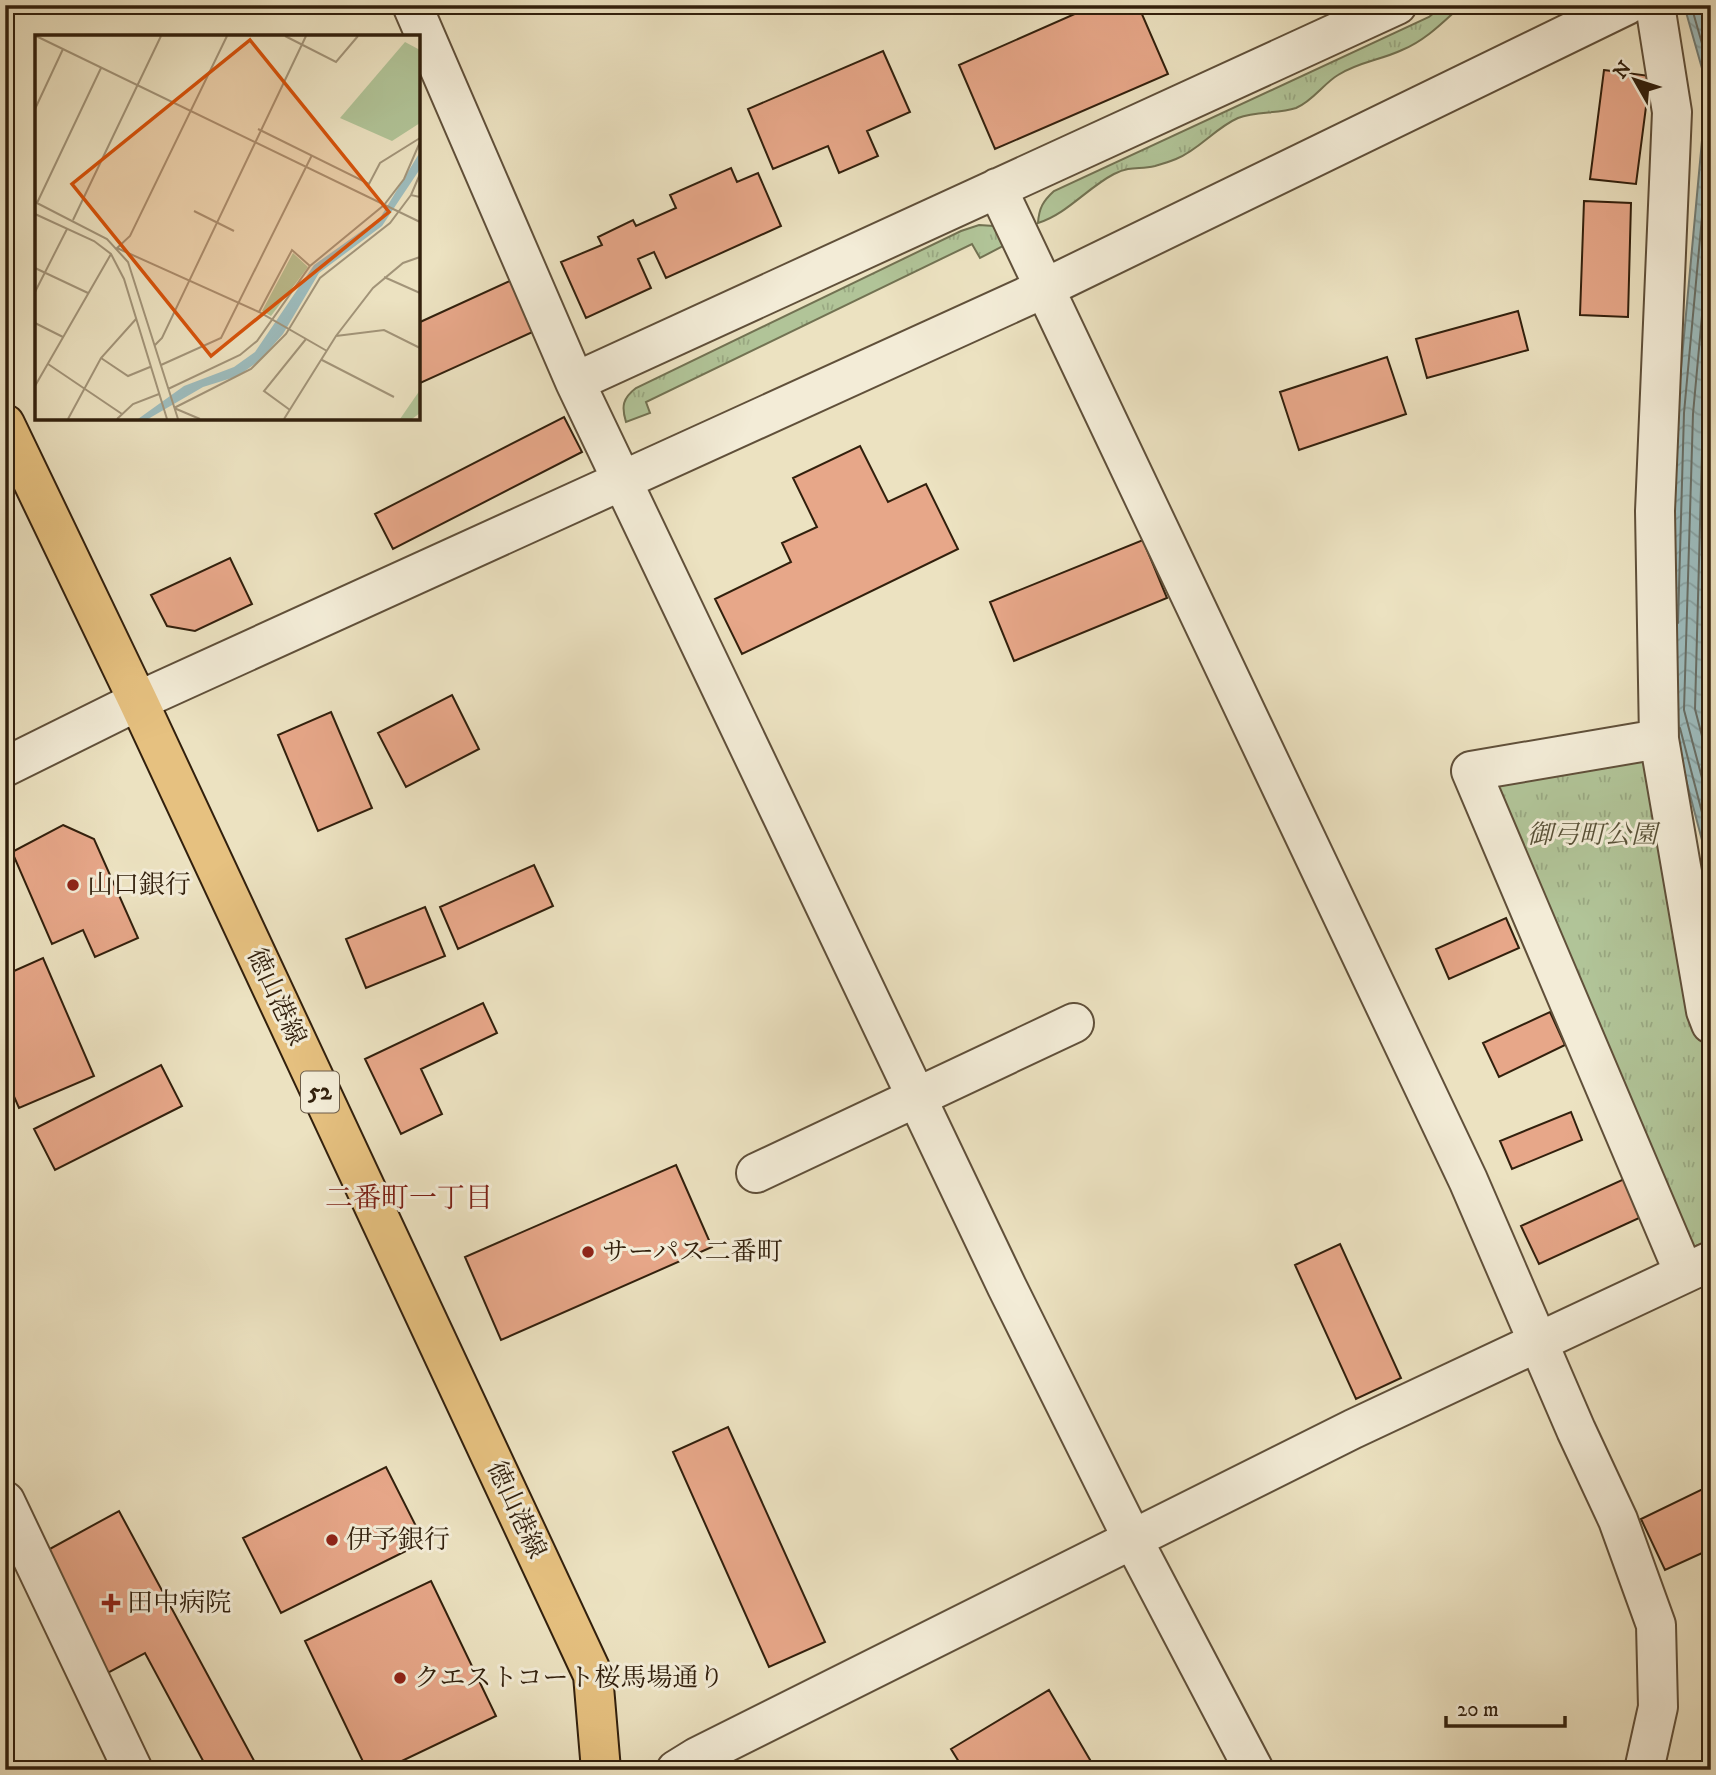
<svg xmlns="http://www.w3.org/2000/svg" width="1716" height="1775" font-family="'IM FELL DW Pica','Noto Serif JP',serif">
<defs>
<pattern id="grass-tufts" width="24" height="20" patternUnits="userSpaceOnUse" patternTransform="scale(1.75)"><rect width="24" height="20" fill="#b1c498"/><path d="M3 7l-1-3M5 7V3M7 7l1-3M15 17l-1-3M17 17v-4M19 17l1-3" fill="none" stroke="#99a882"/></pattern>
<pattern id="water-waves" width="16" height="10" patternUnits="userSpaceOnUse" patternTransform="scale(1.75)"><rect width="16" height="10" fill="#9dbcbd"/><path d="M0 5q4-4 8 0t8 0" fill="none" stroke="#88a1a1"/></pattern>
</defs>
<rect width="100%" height="100%" fill="#ece2c1"/>
<filter id="stains"><feTurbulence type="fractalNoise" baseFrequency=".00286" numOctaves="4"/><feColorMatrix values="0 0 0 0 .2 0 0 0 0 .09 0 0 0 0 .02 0 0 0 .5 -.17"/></filter>
<radialGradient id="worn" r=".72"><stop offset=".6" stop-color="#630" stop-opacity="0"/><stop offset="1" stop-color="#630" stop-opacity=".3"/></radialGradient>
<!-- grass -->
<path fill="url(#grass-tufts)" stroke="#727252" stroke-width="2" d="M1444,5h18c-19,17 -36,35 -60,45 -21,10 -44,12 -64,25 -15,9 -25,26 -42,33 -18,6 -40,3 -58,10 -23,10 -39,32 -62,41 -7,3 -14,5 -21,7 -16,4 -23,-1 -41,8 -27,14 -47,40 -76,49 1,-15 5,-22 16,-32l375,-174z
M979,225l15,1 13,18 -27,14 -8,-14 -326,158 4,11 -24,9c-5,-16 -3,-24 10,-34l325,-157z
M1649,757l45,252 17,46v185l-23,9 -196,-471z"/>
<!-- water -->
<path fill="url(#water-waves)" stroke="#727e77" stroke-width="2" d="M1684,5h27v869l-43,-162 9,-300 30,-326z"/>
<g fill="none" stroke-linecap="round" stroke-linejoin="round">
<!-- shore -->
<path stroke="#686e65" stroke-width="2" d="M1691,5l20,70
M1711,217l-18,197 -9,296 27,102
M1711,333l-8,81 -8,295 16,62
M1678,623l6,-210 27,-294
M1680,728l31,119"/>
</g>
<!-- building -->
<path fill="#e7a789" stroke="#32200d" stroke-width="2" d="M1095,5h43l30,69 -173,75 -36,-84z
M883,51l27,61 -43,19 11,25 -39,17 -11,-27 -55,23 -25,-60z
M1604,70l46,6 -14,108 -46,-5z
M731,168l6,14 21,-9 23,53 -115,52 -12,-26 -16,7 13,29 -65,30 -25,-56 41,-17 -4,-8 35,-17 3,6 40,-18 -6,-13z
M1584,201l47,2 -3,114 -48,-2z
M514,279l23,51 -119,54v-61z
M1518,311l10,39 -101,28 -11,-39z
M1387,357l19,57 -107,36 -19,-58z
M564,417l18,35 -189,97 -18,-35z
M860,446l28,56 38,-18 32,65 -216,105 -27,-55 76,-37 -9,-19 35,-16 -24,-49z
M1143,540l24,58 -153,63 -24,-59z
M230,558l22,46 -57,27 -28,-5 -16,-31z
M452,695l27,54 -73,38 -28,-54z
M331,712l41,96 -54,23 -40,-96z
M63,825l31,14 44,99 -43,19 -12,-27 -31,14 -40,-92z
M534,865l19,41 -95,43 -18,-42z
M425,907l20,49 -79,32 -20,-49z
M1506,918l13,30 -70,31 -13,-30z
M43,958l51,118 -75,32 -14,-32v-101z
M483,1003l14,30 -76,36 21,45 -41,20 -36,-75z
M1550,1012l15,33 -66,32 -16,-34z
M161,1065l21,41 -127,64 -21,-41z
M1571,1112l11,28 -70,29 -12,-28z
M676,1165l36,82 -211,93 -36,-83z
M1633,1175l17,38 -111,51 -18,-38z
M1340,1244l61,134 -45,21 -61,-134z
M728,1427l97,215 -56,25 -96,-215z
M386,1467l38,75 -143,71 -38,-75z
M1711,1485v64l-46,21 -24,-51z
M119,1511l140,259h-51l-63,-117 -43,23 -65,-120z
M431,1581l65,135 -113,54h-16l-62,-129z
M1049,1690l47,80h-132l-13,-21z"/>
<g fill="none" stroke-linecap="round" stroke-linejoin="round">
<defs>
<path id="minor" d="M412,5l163,377 432,905 126,253 121,230
M1655,5l17,107 -17,399 4,228 47,272 5,13
M997,188l471,992 108,250 42,90 38,105 2,82 -14,63
M575,382l822,-377
M1659,739l-188,32 213,502
M5,767l133,-66 907,-413 582,-283
M756,1173l318,-150
M5,1501l128,269
M676,1770l21,-13 656,-328 358,-168"/>
<path id="major" d="M5,424l133,277 455,974 8,95"/>
</defs>
<!-- minor casing -->
<use href="#minor" stroke="#60503a" stroke-width="42"/>
<!-- major casing -->
<use href="#major" stroke="#32200d" stroke-width="42"/>
<!-- minor -->
<use href="#minor" stroke="#f3ecd7" stroke-width="38"/>
<!-- major -->
<use href="#major" stroke="#e6c180" stroke-width="38"/>
</g>
<!-- markers -->
<g fill="#8f2418" stroke="#f3ecd7" stroke-width="2.5">
<circle cx="73" cy="885" r="7"/>
<circle cx="588" cy="1252" r="7"/>
<circle cx="332" cy="1540" r="7"/>
<path d="M107.5 1592.5h7v7h7v7h-7v7h-7v-7h-7v-7h7z"/>
<circle cx="400" cy="1678" r="7"/>
</g>
<g text-anchor="middle" dominant-baseline="central" stroke-width="6" stroke-linejoin="round" paint-order="stroke">
<!-- shield labels -->
<rect fill="#f3ecd7" stroke="#6c5d4a" stroke-width="2" x="301" y="1071.5" width="38" height="41" rx="5"/>
<g font-size="24" font-weight="bold" fill="#32200d">
<text x="320" y="1092">52</text>
</g>
<!-- park labels -->
<g font-size="26" font-style="italic" fill="#585137" stroke="#f3ecd7">
<text x="1592" y="835">御弓町公園</text>
</g>
<!-- poi labels -->
<g font-size="26" fill="#32200d" stroke="#f3ecd7" text-anchor="start">
<text x="87" y="885">山口銀行</text>
<text x="602" y="1252">サーパス二番町</text>
<text x="346" y="1540">伊予銀行</text>
<text x="127" y="1603">田中病院</text>
<text x="414" y="1678">クエストコート桜馬場通り</text>
</g>
<!-- street labels -->
<g font-size="26" fill="#32200d" stroke="#f3ecd7">
<text transform="translate(276 997) rotate(65)">徳山港線</text>
<text transform="translate(516 1510) rotate(65)">徳山港線</text>
</g>
<!-- neighbourhood labels -->
<g font-size="28" fill="#7a1f14" stroke="#f3ecd7">
<text x="409" y="1198">二番町一丁目</text>
</g>
</g>
<!-- overview -->
<g transform="translate(35 35)">
<rect width="385" height="385" fill="#ece2c1"/>
<path d="M258,218l15,14 -37,49 -9,-5z" fill="#b1c498"/>
<path d="M385,355v23l-8,6h-12z" fill="#b1c498"/>
<path d="M370,7l15,8v73l-28,18 -52,-23z" fill="#b1c498"/>
<path d="M385,117v17l-38,57 -63,47 -36,61 -23,26 -22,16 -35,11 -55,32h-10l46,-33 50,-19 21,-15 59,-87 66,-47z" fill="#9dbcbd"/>
<path fill="none" stroke="#a29479" stroke-width="2" d="M1,1l384,186M250,1l51,26 22,-26M0,74l28,-60M223,94l111,55 11,-21 40,-25M376,160l9,-21M0,167l72,37 21,23 50,157M2,168l64,-135M159,176l40,20M0,179l59,27 17,13 13,25 43,140M38,185l88,-184M82,213l142,64 68,39M81,214l14,-13 97,-200M0,233l53,25M349,242l36,16M0,257l32,-63M224,277l33,-62 18,16M0,288l28,14M301,301l48,-6 36,18M120,310l7,-7 144,-302M66,323l27,18 22,-9M287,325l72,37M13,329l74,50M126,330l60,-27 91,-183M0,351l76,-132M133,354l72,-34 17,-14 53,-75 74,-61 20,-26 16,-37M139,373l77,-39 35,-35 34,-56 70,-55 21,-28 9,2M139,373l26,11M255,375l-26,-19 42,-52M33,384l33,-61 35,-39M82,384l16,-15 26,-10M249,384l52,-83 37,-48 30,-25 17,-6"/>
<path fill="#d6530c" fill-opacity="0.15" stroke="#d6530c" stroke-width="3.5" d="M215,5l139,172 -178,144 -139,-172z"/>
<rect width="385" height="385" fill="none" stroke="#32200d" stroke-width="3.5"/>
</g>
<!-- margin -->
<rect width="1716" height="1775" fill="none" stroke="#ece2c1" stroke-width="28"/>
<rect x="7" y="7" width="1702" height="1761" fill="none" stroke="#32200d" stroke-width="3.5"/>
<rect x="14" y="14" width="1688" height="1747" fill="none" stroke="#32200d" stroke-width="2"/>
<!-- north arrow -->
<g transform="translate(1635 80) rotate(309)" stroke="#f3ecd7" stroke-width="5" paint-order="stroke">
<path d="M0-5L12 26L0 18L-12 26Z" fill="#32200d"/>
<text y="-10" font-size="19" font-weight="bold" text-anchor="middle" fill="#32200d">N</text>
</g>
<!-- scale -->
<path d="M1446 1716v10h119v-10" fill="none" stroke="#32200d" stroke-width="3.5"/>
<text x="1457" y="1716" font-size="21" fill="#32200d" stroke="#f3ecd7" stroke-width="5" paint-order="stroke">20 m</text>
<rect width="100%" height="100%" filter="url(#stains)"/>
<rect width="100%" height="100%" fill="url(#worn)"/>
</svg>
